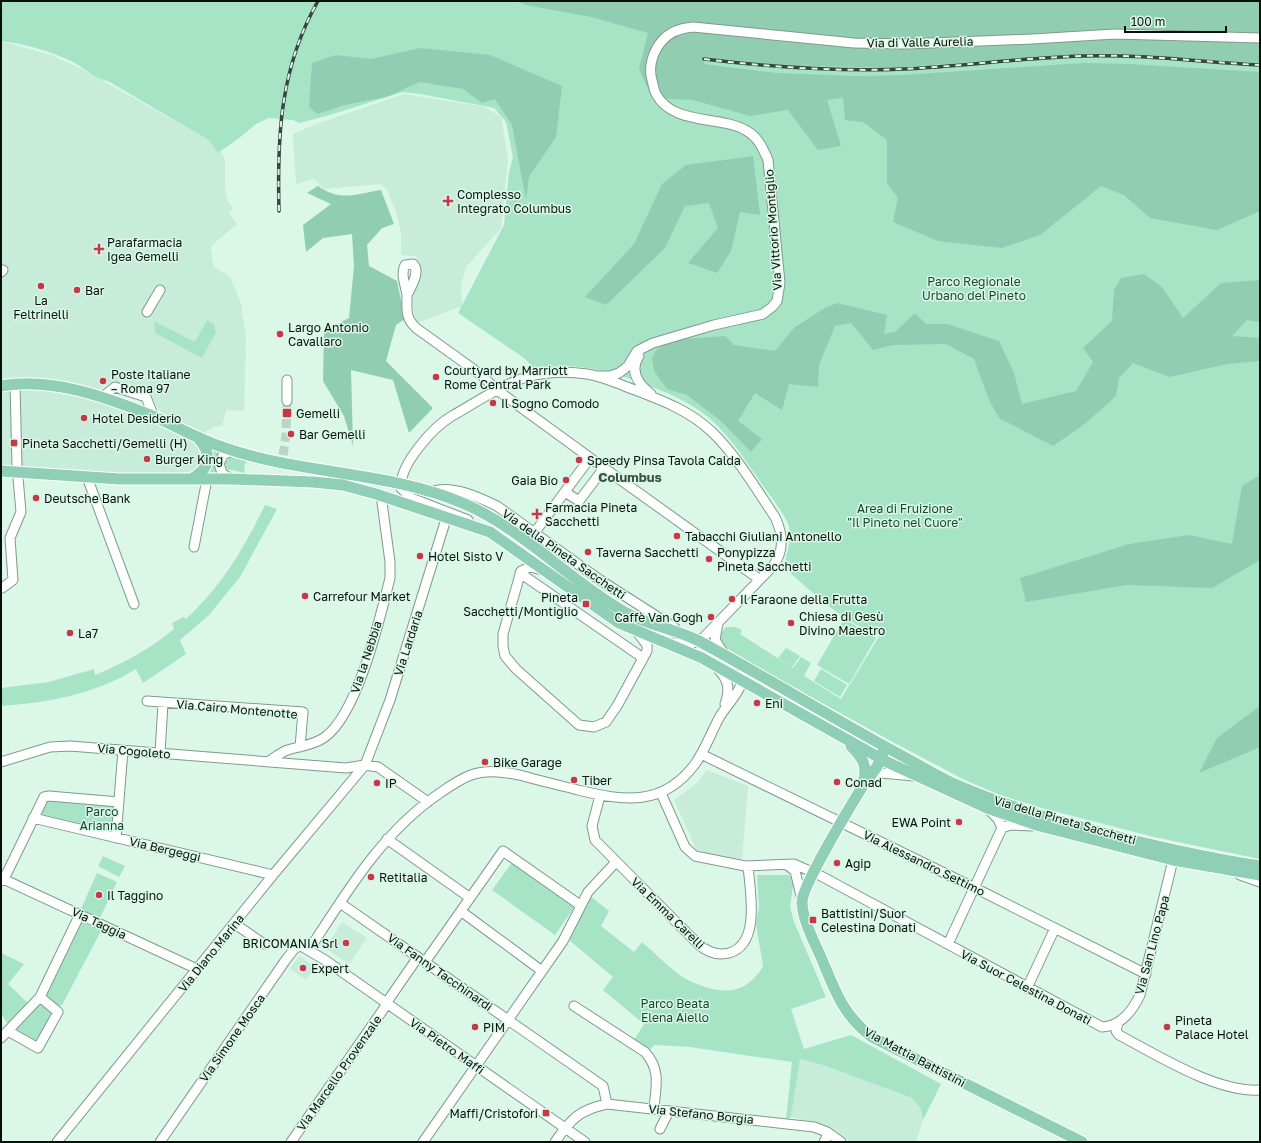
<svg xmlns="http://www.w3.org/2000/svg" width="1261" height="1143" font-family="'Golos Text',sans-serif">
<rect width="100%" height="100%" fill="#daf7e8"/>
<!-- built -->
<path fill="#c7ecd9" d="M1,41l50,14 33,15 130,73 11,16v31l3,12 6,6 -5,5 8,11 -26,22 2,20 17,11 11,26 5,35 -2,73 -18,-1 -4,16 -9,1 -9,7 -44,-22 -8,-16 -39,-14 -16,8 -60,-11h-21l-15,3z
M404,94l81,13 16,10 7,43 -7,68 -35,39 -5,18 1,21 -45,17 -4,-15v-13l9,-22 -6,-17 -15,-1v-23l-5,-20 -9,-22 -7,-6 -56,5 -10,-10 -18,5 -3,-50 29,-12z
M29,388l68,11 98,40 7,9v18l-14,9 -71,1 -116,-9v-75z
M707,770l41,16 -6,73 -36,-6 -10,-4 -22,-49 22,-16z
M342,922l25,16 -18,26 -24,-16z
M299,956l16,11 -9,13 -16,-11z
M800,1059l23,6 89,33 9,11 2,11 -7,22h-65l-14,-10 -23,-10 -23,-5z"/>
<!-- green -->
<path fill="#a7e4c6" d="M1,1h1259v858l-106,-22 -116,-30 -41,-13 -34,-15 -72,-38 -113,-62 -55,-33c-5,-8 -3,-13 3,-19h9l7,3 -2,4 53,34 8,-11 10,6 -7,13 37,23 39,-64c-36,-12 -66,-41 -94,-66 -4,-13 9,-25 2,-46 -8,-15 -19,-29 -29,-43 -17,-25 -34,-51 -59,-69 -22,-15 -47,-24 -72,-33 -31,-10 -61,-16 -93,-9l-11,-11 -66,-45 46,-88 5,-53 4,-15 -7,-35 -12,-14 -74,-14 -17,-2 -70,22 -33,9 -7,-3 -24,-2 -13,6 -18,15 -20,14 -8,-12 -102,-60c-14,-2 -23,-13 -35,-19 -23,-11 -48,-18 -72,-21z
M207,320l7,4 2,8 -14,26 -47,-25 -1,-12 41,21z
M211,448l9,4c-6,6 -6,14 -2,22h-12z
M231,457l16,4 -3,5 1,7 -19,-4 -1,-7z
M265,505l12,4 -37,68 -31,38 -29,25 6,14 -43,29 -7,-14c-41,25 -88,34 -135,37v-18l48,-6 45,-13 1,6c29,-12 55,-26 79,-46l-2,-6 12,-6 2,2c37,-35 57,-69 79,-114z
M844,619l32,19 -27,46 -32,-19z
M786,648l14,8 -8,11 -14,-9z
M821,669l26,16 -7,12 -26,-16z
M47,801l70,5 -4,27 -72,-16z
M103,856l22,10 -6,11 -21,-11z
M513,861l62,45 -20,29 -63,-45z
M97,873l20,9 -17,36 -19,-9z
M757,875h32l5,4 -4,28 4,15 32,75 -35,12 13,40 47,-14 90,49 -18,36 -2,-11 -9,-11 -89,-33 -23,-6 -9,58 -5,3 6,-58 -102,-15 -35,-2 -5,4 -16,-9 10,-16 -41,-34 10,-13 -44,-37 21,-44 19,15 -8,15 33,26 8,-10c13,11 32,31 46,38 29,14 57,18 75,-14l-7,-42 3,-17z
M82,922l19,9 -39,74 -5,2 -13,-11 5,-5z
M1,953l23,11 -16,20 20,19 -20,21 -7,-10z
M40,1001l13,12 -17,31 -22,-13z"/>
<!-- forest -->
<path fill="#91cdb0" d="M516,1h744v62l-131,-8 -46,-1 -180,13h-46l-80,-2 -72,-8 -1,7 73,9 80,3 46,-1 180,-12 46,1 131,8v139l-43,19 -67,-12 -26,-23 -23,-9 -61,49 -38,13 -64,-7 -45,-19 5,-24 -11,-15v-43l-24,-18 -18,-2 -2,-22 -16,2 14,46 -23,4 -30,-40 -38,6 -57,-16 -41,-2 -13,-29 9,-36 -57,-16 -65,-12z
M420,48l70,7 72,31 -6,51 -27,40 -3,23 -14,-75 -17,-26 -13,4 -19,-14 -43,-7 -34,15 -41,8 -28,9 -8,-7 3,-44 24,-8 35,4z
M753,156l7,59 -20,-3 -9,39 -14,22 -29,-10 30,-35 -9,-25 -24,3 -20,42 -59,57 -21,-8 49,-53 28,-60 24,-19z
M318,186c22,16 38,8 63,4l13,34 -12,4 -15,17 2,21 28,15 8,38 -9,6 -10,36 47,47 -24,25 -16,-53 -42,-10 2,76 -9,-30 -21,-35 1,-50 25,-13 5,-52 -2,-32 -29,4 -17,14 -3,-27 28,-21 -24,-11z
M1144,274l18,13 21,31 38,-35 39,-3v42l-13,-2 -15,16 28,2v23l-33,3 -57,13 -37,-14 -14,15 -3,18 -30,27 -33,23 -54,-28 -10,-18 -15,-41 -28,-15 -53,1 -20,5 -22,-27 -16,3 -16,39 -1,22 -29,-3 -7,26 -27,-17 -17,28 24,18 -11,13 -30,-31 -34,-26 -20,-6 -13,-18 -2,-13 5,-9 6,-4 18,-6 44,-3 9,9 41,6 19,-23 29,-19 14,-6 50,12 -3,19 11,-2 20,-19 11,11h21l52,17 15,32 8,31 54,-13 17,-29 -10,-14 29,-27 2,-31 7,-12z
M1260,475v85l-48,28 -85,-3 -101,17 -6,-24 109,-34 60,-9 43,9 10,-58z
M1260,706v41l-61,26 18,-35z"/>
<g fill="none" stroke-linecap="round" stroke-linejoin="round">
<!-- minor-tunnel -->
<path stroke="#bad4c7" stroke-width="9" stroke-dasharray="9 4.5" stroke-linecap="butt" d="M283,455l3,-20 1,-34"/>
<defs>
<path id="minor" d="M1,272l2,-2
M407,295c4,-8 14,-24 6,-31l-8,1c-5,10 1,20 2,31 0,13 -2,22 9,32l64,46 17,16 107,78 155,111
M147,312l13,-22
M639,356c-10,15 -1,28 12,38
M598,376h12l9,-3 9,-7 9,-15 16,-8 61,-18 49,-11 9,-7 5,-6 3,-18 -12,-123c-5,-11 -9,-22 -21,-29 -26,-16 -74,-5 -91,-37 -2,-4 -3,-10 -4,-14 -4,-13 1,-28 9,-38 8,-10 19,-14 32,-15l161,16 51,1 127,-5 83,-5 145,4
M287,380v21
M102,397l13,-10 31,10 8,20
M87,477l47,127
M231,479l-9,-6 -3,-9 4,-9 9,-4
M433,491c20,-6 45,6 64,15l103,74 75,48
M565,492l14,9 25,-33
M468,520l-57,-22 -10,-10c-2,-23 32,-61 51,-72 25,-14 50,-32 78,-40 18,-4 38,-5 57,-2 14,2 27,8 40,13 31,12 61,22 85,45 25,24 44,57 63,85 8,17 10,33 -2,49l-69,71c-10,8 -19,8 -31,6
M535,532l55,-74
M194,547l13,-68
M542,570l-12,-3 -9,4 -18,63v12l2,10 11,13 63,56 15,2 12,-5 11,-16 30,-55v-6l-10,-13
M520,573l123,85
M2,588l11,-8 -3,-42 11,-26 -4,-46 -2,-82
M718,623l-3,17 9,14
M718,669c11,12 12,20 7,35
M147,701l156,11 -3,35
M160,753l3,-50
M701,754l274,134 171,86
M269,761c5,-3 10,-7 16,-10 13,-5 28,-5 40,-14 33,-24 55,-119 65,-159v-16l-9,-67
M1,762l49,-15 20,-1 276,22 19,-3 13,2 50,35
M869,781l12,-8 33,3
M661,793l24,54 10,9 50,10 49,-2 27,12 281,151c19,-1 30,-15 38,-32l33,-135
M600,796l-8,30 3,14 103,104c8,7 19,12 31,9 32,-9 21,-62 19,-87
M988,809l10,10 4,9
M33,818l240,57
M116,838l7,-88
M387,839l79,56
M787,865l8,6 7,29
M1240,875l20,7
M1,878l196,91
M1,881l6,-8 37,-76 5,-1 70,6
M340,903l263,183 4,18
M462,912l80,59
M235,924l29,20
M948,944l54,-116 8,-3 22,1
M309,950c37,-57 73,-118 131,-157 10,-7 20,-14 31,-18 20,-7 43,-2 63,4 15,4 29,7 44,11 46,11 85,17 117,-26 10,-14 16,-31 24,-46 9,-16 31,-33 22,-53
M425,962l78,-111 77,54
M1027,988l28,-60
M389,999l29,-42
M574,1006l71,46c16,18 11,34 9,56
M1118,1023l-2,8 3,4c38,20 98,58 141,55
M8,1031l30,17 20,-36 -18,-15
M1,1038l39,-41 40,-83
M660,1129l9,-18
M57,1142l216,-267 92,-110 25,-65 56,-181
M160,1142l125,-181 10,-13 6,-2 24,14 260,182
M291,1142l96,-138
M423,1142l140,-201 25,-49 28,-30
M555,1142c16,-23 24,-32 52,-38l207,23 13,5 14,10
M824,1142l5,-9"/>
<path id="major" d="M1,386c51,-9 105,11 152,30 25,11 47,24 72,32 79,27 164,23 240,56 57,25 102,74 156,106 24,15 53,18 78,31 66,36 130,75 196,111 19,10 37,21 55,30 56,25 114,41 173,56 46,11 91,21 137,28
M1,471l118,8h112l82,3 30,3 33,9 114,38 129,91 83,35 185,104 100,46 53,18 133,34 87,15
M191,479c19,-10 22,-25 7,-41
M851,746c12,12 17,20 12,37
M883,752c-2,14 -15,25 -22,37 -11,18 -59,97 -59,113 0,18 14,43 21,60 13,31 21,54 49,75l210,105"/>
</defs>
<!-- minor casing -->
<use href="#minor" stroke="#809a8d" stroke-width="11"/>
<!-- major casing -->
<use href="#major" stroke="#fff" stroke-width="13"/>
<!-- minor -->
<use href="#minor" stroke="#fff" stroke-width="9"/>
<!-- major -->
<use href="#major" stroke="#8ecfb5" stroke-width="11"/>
<defs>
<path id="rail" d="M704,59c66,8 133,13 200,10 59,-3 118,-11 178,-13 59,-2 119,6 178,9
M279,211c-2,-75 1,-143 39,-210"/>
</defs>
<!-- rail casing -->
<use href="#rail" stroke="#384640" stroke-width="3.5"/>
<!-- rail -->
<use href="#rail" stroke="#daf7e8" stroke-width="2" stroke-dasharray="6" stroke-linecap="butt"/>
</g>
<!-- markers -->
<g fill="#c73748" stroke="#daf7e8" stroke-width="1.5">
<path d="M446 195h4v4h4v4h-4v4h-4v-4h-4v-4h4z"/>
<path d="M97 243h4v4h4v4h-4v4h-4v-4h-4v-4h4z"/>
<circle cx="41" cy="286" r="4"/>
<circle cx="77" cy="290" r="4"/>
<circle cx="280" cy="334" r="4"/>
<circle cx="436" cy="377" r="4"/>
<circle cx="103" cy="381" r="4"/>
<circle cx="493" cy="403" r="4"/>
<rect x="282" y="408" width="10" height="10" rx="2"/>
<circle cx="84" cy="418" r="4"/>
<circle cx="291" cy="434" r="4"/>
<rect x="10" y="439" width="8" height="8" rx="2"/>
<circle cx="147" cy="459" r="4"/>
<circle cx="579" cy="460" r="4"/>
<circle cx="566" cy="480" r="4"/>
<circle cx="36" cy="498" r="4"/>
<path d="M535 508h4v4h4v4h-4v4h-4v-4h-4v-4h4z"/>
<circle cx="677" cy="536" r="4"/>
<circle cx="588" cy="552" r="4"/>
<circle cx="420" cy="556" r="4"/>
<circle cx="709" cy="559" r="4"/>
<circle cx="305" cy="596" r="4"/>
<circle cx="732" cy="599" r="4"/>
<rect x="582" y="600" width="8" height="8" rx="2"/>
<circle cx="711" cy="617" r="4"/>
<circle cx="791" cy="623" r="4"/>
<circle cx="70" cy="633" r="4"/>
<circle cx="757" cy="703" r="4"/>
<circle cx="485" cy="762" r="4"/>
<circle cx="574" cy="780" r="4"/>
<circle cx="837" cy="782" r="4"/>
<circle cx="377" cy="783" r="4"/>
<circle cx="959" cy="822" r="4"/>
<circle cx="837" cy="863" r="4"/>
<circle cx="371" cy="877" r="4"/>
<circle cx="99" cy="895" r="4"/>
<rect x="809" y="916" width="8" height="8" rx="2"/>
<circle cx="346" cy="943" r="4"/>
<circle cx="303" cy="968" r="4"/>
<circle cx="475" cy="1027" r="4"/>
<circle cx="1167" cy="1027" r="4"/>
<rect x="542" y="1109" width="8" height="8" rx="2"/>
</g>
<g text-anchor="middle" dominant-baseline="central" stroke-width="3" stroke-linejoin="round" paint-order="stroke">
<!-- street labels -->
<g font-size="12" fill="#07100c" stroke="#daf7e8">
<text transform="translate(920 42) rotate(-1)">Via di Valle Aurelia</text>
<text transform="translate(773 230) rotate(-94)">Via Vittorio Montiglio</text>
<text transform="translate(564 554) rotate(35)">Via della Pineta Sacchetti</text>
<text transform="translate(408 643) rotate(-72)">Via Lardaria</text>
<text transform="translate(366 657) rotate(-72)">Via la Nebbia</text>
<text transform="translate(237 709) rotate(5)">Via Cairo Montenotte</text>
<text transform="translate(134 751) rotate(5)">Via Cogoleto</text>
<text transform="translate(1065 820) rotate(16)">Via della Pineta Sacchetti</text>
<text transform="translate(165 849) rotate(13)">Via Bergeggi</text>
<text transform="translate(924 863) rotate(26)">Via Alessandro Settimo</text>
<text transform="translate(668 913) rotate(44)">Via Emma Carelli</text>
<text transform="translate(99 923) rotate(25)">Via Taggia</text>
<text transform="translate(1152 945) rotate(-75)">Via San Lino Papa</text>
<text transform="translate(211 953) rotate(-51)">Via Diano Marina</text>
<text transform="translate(440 972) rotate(35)">Via Fanny Tacchinardi</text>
<text transform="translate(1026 987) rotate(28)">Via Suor Celestina Donati</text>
<text transform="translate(232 1038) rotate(-55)">Via Simone Mosca</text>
<text transform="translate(447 1046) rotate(35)">Via Pietro Maffi</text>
<text transform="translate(915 1057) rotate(28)">Via Mattia Battistini</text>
<text transform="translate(339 1073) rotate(-55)">Via Marcello Provenzale</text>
<text transform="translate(701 1114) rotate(6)">Via Stefano Borgia</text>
</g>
<!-- poi labels -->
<g font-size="12" fill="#07100c" stroke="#daf7e8" text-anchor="start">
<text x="457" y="194">Complesso<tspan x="457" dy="14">Integrato Columbus</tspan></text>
<text x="107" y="242">Parafarmacia<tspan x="107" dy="14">Igea Gemelli</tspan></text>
<text x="85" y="290">Bar</text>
<text x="41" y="300" text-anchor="middle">La<tspan x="41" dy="14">Feltrinelli</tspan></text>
<text x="288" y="327">Largo Antonio<tspan x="288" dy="14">Cavallaro</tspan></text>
<text x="444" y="370">Courtyard by Marriott<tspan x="444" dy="14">Rome Central Park</tspan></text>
<text x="111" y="374">Poste Italiane<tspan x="111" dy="14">– Roma 97</tspan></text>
<text x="501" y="403">Il Sogno Comodo</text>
<text x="296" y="413">Gemelli</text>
<text x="92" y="418">Hotel Desiderio</text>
<text x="299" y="434">Bar Gemelli</text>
<text x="22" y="443">Pineta Sacchetti/Gemelli (H)</text>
<text x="155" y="459">Burger King</text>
<text x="587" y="460">Speedy Pinsa Tavola Calda</text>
<text x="558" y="480" text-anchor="end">Gaia Bio</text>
<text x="44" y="498">Deutsche Bank</text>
<text x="545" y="507">Farmacia Pineta<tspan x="545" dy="14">Sacchetti</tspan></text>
<text x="685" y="536">Tabacchi Giuliani Antonello</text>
<text x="596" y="552">Taverna Sacchetti</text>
<text x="717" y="552">Ponypizza<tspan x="717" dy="14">Pineta Sacchetti</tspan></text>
<text x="428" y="556">Hotel Sisto V</text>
<text x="313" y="596">Carrefour Market</text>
<text x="578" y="597" text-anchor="end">Pineta<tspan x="578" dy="14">Sacchetti/Montiglio</tspan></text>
<text x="740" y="599">Il Faraone della Frutta</text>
<text x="799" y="616">Chiesa di Gesù<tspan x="799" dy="14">Divino Maestro</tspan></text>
<text x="703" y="617" text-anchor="end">Caffè Van Gogh</text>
<text x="78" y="633">La7</text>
<text x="765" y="703">Eni</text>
<text x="493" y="762">Bike Garage</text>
<text x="582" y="780">Tiber</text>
<text x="845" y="782">Conad</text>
<text x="385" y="783">IP</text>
<text x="951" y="822" text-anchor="end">EWA Point</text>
<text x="845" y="863">Agip</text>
<text x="379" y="877">Retitalia</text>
<text x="107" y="895">Il Taggino</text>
<text x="821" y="913">Battistini/Suor<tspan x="821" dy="14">Celestina Donati</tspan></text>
<text x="338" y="943" text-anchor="end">BRICOMANIA Srl</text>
<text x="311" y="968">Expert</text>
<text x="1175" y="1020">Pineta<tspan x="1175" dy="14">Palace Hotel</tspan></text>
<text x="483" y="1027">PIM</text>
<text x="538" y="1113" text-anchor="end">Maffi/Cristofori</text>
</g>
<!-- park labels -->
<g font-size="12" fill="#164733" stroke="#daf7e8">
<text x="974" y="281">Parco Regionale<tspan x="974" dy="14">Urbano del Pineto</tspan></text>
<text x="905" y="508">Area di Fruizione<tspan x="905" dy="14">"Il Pineto nel Cuore"</tspan></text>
<text x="102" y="811">Parco<tspan x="102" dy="14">Arianna</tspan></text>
<text x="675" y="1003">Parco Beata<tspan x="675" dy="14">Elena Aiello</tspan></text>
</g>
<!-- neighbourhood labels -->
<g font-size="13" font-weight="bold" fill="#3a5246" stroke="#daf7e8">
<text x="630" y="477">Columbus</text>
</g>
</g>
<!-- border -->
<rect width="1261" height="1143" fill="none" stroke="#07100c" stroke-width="4"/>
<!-- scale -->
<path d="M1125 26v6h101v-6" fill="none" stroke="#07100c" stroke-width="2"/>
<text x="1131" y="26" font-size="12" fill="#07100c" stroke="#daf7e8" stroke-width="3" paint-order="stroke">100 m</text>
</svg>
